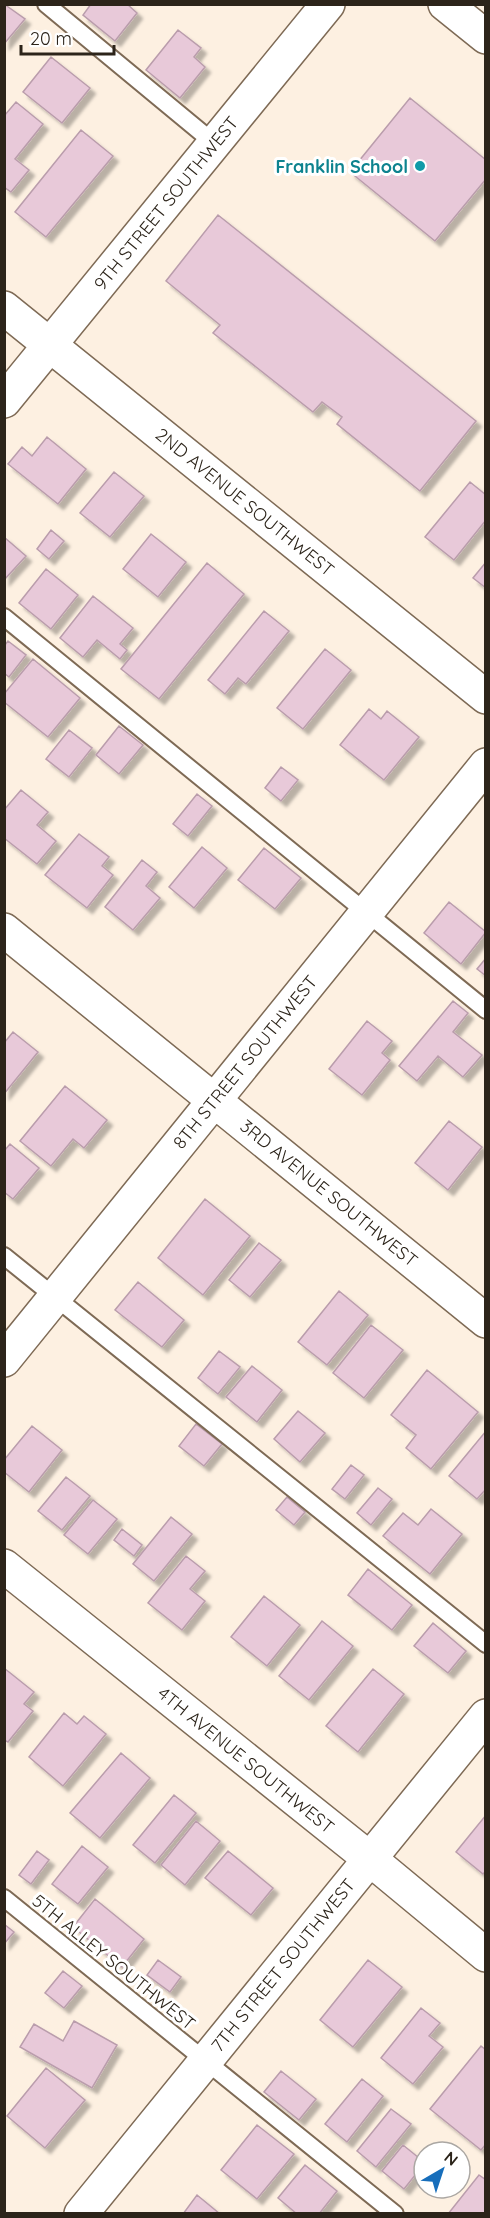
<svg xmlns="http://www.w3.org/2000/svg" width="490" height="2218" font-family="Quicksand,sans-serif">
<defs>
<filter id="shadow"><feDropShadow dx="5.5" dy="5.5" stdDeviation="1.5" flood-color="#0004"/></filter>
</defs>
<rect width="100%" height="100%" fill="#fdf0e1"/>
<!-- building -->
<path fill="#e8c9d9" stroke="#ba9dac" stroke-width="1.5" filter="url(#shadow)" d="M4,4l21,15 -21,25z
M91,4h36l10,9 -22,28 -32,-26z
M178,30l23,18 -7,9 11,10 -25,31 -34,-28z
M51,57l39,31 -28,35 -39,-31z
M410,98l76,62v19l-51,62 -85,-69z
M16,102l27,22 -28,35 14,11 -18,22 -7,-5v-71z
M81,130l32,26 -67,81 -31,-25z
M218,215l258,206 -56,70 -83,-67 5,-7 -20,-15 -9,10 -100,-79 7,-8 -54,-44z
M47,437l39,32 -28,35 -50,-40 14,-17 10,9z
M114,472l30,24 -34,41 -30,-24z
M470,482l16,13v25l-32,40 -29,-23z
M51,530l13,11 -15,18 -12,-10z
M151,534l35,28 -28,35 -35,-28z
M4,537l22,19 -22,24z
M486,562v26l-13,-10z
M207,563l37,31 -85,105 -38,-30z
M46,569l32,26 -27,34 -32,-26z
M93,596l40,32 -13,16 7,6 -7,9 -23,-19 -14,17 -23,-19z
M264,611l25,20 -43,53 -8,-6 -13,16 -17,-14z
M8,641l18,14 -17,22 -5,-4v-27z
M325,649l26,21 -48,59 -26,-21z
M33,659l47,39 -32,39 -44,-35v-8z
M369,709l12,10 6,-8 32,26 -35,43 -44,-35z
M119,726l24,19 -24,29 -23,-19z
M69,730l23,18 -23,29 -23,-18z
M281,767l17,13 -17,21 -16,-13z
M21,790l27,22 -11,13 19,16 -19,23 -33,-26v-28z
M197,794l15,12 -24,30 -15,-12z
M79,834l30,23 -7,9 11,9 -26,33 -42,-33z
M202,847l25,21 -33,40 -25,-21z
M264,848l37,30 -26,31 -37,-29z
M142,860l15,12 -11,14 14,12 -27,32 -28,-23z
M449,902l37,30 -25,32 -37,-31z
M486,958v18l-9,-7z
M453,1001l15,12 -15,19 29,23 -19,22 -25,-21 -21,25 -18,-15z
M367,1021l25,20 -10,12 8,7 -28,35 -33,-26z
M13,1032l25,20 -34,42v-51z
M65,1086l42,34 -23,28 -11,-9 -22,27 -31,-25z
M449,1121l33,26 -34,43 -33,-27z
M10,1144l29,24 -26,31 -9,-7v-41z
M205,1199l45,37 -47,59 -45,-37z
M259,1243l22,17 -31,37 -21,-17z
M138,1282l46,38 -22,27 -47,-37z
M339,1291l29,24 -41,50 -29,-23z
M371,1325l32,25 -39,48 -31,-25z
M219,1351l21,16 -22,27 -20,-16z
M252,1366l30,24 -25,32 -31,-25z
M427,1370l51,42 -47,57 -25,-21 10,-13 -25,-20z
M298,1411l27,22 -25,29 -26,-23z
M196,1424l26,20 -18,22 -25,-20z
M32,1426l30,24 -33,42 -25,-20v-12z
M486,1431v58l-9,10 -28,-23z
M351,1465l13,10 -19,24 -13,-10z
M66,1477l24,19 -28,34 -24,-19z
M378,1488l14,11 -21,26 -14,-12z
M287,1497l18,15 -11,13 -18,-15z
M93,1500l24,19 -29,35 -24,-19z
M431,1509l31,25 -32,40 -47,-38 20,-23 15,12z
M171,1517l21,17 -38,47 -21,-17z
M122,1529l20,16 -8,11 -20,-16z
M186,1556l19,15 -15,18 15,12 -23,29 -34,-27z
M368,1569l44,36 -20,25 -44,-35z
M264,1596l36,29 -33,41 -36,-29z
M322,1621l31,25 -44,54 -30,-24z
M433,1623l33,28 -18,22 -34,-27z
M4,1668l30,24 -10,12 9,7 -25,31 -4,-2z
M373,1669l31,25 -46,58 -32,-26z
M64,1713l13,11 7,-8 22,18 -43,52 -34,-29z
M121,1753l29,25 -50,60 -30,-25z
M174,1795l22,18 -41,50 -22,-18z
M486,1815v56l-3,3 -27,-22z
M196,1821l24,20 -35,44 -24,-20z
M82,1846l26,21 -30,37 -26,-20z
M37,1851l12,9 -18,24 -12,-9z
M228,1851l45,37 -22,27 -46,-37z
M95,1899l49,40 -22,28 -49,-40z
M4,1924l10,8 -10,12z
M158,1960l23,17 -11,15 -23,-17z
M368,1960l34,27 -49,60 -33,-27z
M63,1971l19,15 -18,22 -19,-15z
M421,2008l19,15 -11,13 14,11 -30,37 -32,-26z
M74,2021l43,24 -25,43 -72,-41 14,-23 29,17z
M481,2046l5,4v94l-5,6 -51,-41z
M46,2068l39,32 -40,48 -38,-32z
M281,2071l35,28 -17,21 -35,-28z
M362,2079l21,17 -36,46 -22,-18z
M391,2109l20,15 -35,43 -19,-16z
M257,2125l37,29 -37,45 -36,-29z
M403,2145l21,17v2l-20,25 -22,-18z
M305,2165l32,26 -18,23h-22l-19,-16z
M479,2175l7,5v34h-38z
M197,2195l23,19h-37z"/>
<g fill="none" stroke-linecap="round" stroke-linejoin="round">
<defs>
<path id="service" d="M46,4l168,139
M4,617l482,393
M4,1256l482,388
M4,1898l391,316"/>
<path id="minor" d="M445,4l41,33
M4,308l482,389
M4,401l324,-397
M4,930l482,391
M4,1360l482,-595
M4,1566l366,293 116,96
M81,2214l405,-498"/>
</defs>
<!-- service casing -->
<use href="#service" stroke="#7e6a55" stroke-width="20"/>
<!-- minor casing -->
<use href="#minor" stroke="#7e6a55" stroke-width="36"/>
<!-- service -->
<use href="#service" stroke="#fff" stroke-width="16"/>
<!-- minor -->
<use href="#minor" stroke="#fff" stroke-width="33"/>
</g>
<!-- markers -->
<circle fill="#0f9aa8" stroke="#fff" stroke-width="2" cx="420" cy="166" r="6"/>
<g text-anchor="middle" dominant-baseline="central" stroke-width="6" stroke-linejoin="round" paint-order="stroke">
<!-- culture labels -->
<g font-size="18" font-weight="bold" fill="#0d838f" stroke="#fff" text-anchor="end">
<text x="408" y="166">Franklin School</text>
</g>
<!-- street labels -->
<g font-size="18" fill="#2c241a" stroke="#fff">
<text transform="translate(166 203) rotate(-51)">9TH STREET SOUTHWEST</text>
<text transform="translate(245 502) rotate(39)">2ND AVENUE SOUTHWEST</text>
<text transform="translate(245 1062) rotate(-51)">8TH STREET SOUTHWEST</text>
<text transform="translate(329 1193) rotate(39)">3RD AVENUE SOUTHWEST</text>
<text transform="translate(246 1760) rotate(39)">4TH AVENUE SOUTHWEST</text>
<text transform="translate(114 1962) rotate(39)">5TH ALLEY SOUTHWEST</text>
<text transform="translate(283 1965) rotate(-51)">7TH STREET SOUTHWEST</text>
</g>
</g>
<!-- border -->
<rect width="490" height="2218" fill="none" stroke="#2c241a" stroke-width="12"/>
<!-- north arrow -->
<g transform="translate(442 2170) rotate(39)"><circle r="28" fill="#ffffff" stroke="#aba7a3" stroke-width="1.5"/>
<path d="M0-4.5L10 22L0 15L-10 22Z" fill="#176ebb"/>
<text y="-9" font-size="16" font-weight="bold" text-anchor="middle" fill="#2c241a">N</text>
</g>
<!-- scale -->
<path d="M21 45v9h93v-9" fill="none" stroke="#2c241a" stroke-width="3"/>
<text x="30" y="45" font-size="18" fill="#2c241a" stroke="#ffffff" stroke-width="4.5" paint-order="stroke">20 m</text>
</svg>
